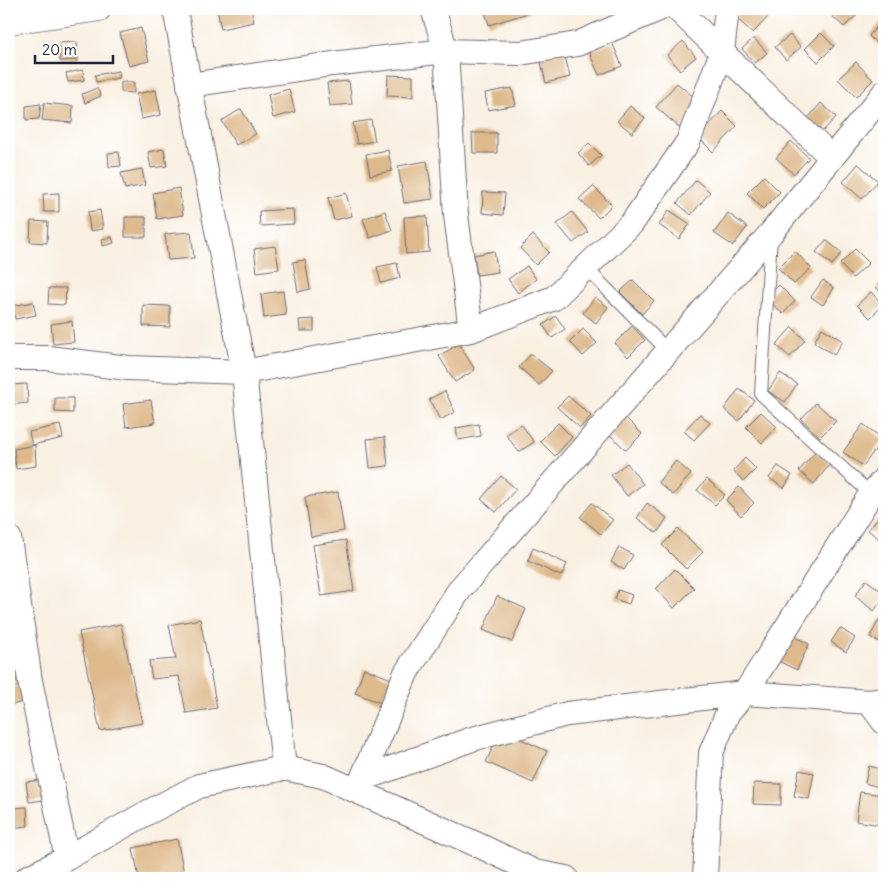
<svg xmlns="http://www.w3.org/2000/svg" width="893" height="887" font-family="Delius,sans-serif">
<rect width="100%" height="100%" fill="#fff"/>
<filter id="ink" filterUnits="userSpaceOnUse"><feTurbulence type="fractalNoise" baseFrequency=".02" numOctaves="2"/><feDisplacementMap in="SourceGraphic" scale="10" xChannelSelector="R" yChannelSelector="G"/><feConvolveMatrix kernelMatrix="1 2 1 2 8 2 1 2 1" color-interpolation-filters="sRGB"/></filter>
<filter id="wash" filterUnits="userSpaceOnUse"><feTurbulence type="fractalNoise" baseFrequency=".0096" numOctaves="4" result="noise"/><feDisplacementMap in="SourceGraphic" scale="20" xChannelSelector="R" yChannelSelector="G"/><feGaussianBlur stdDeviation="1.12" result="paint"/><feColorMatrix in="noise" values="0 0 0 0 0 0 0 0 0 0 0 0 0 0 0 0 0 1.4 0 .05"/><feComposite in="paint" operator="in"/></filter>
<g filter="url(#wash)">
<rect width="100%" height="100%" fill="#f9f0e2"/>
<g id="blocks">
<!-- building -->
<path fill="#deb98b" d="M217,9h34l3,13 -33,7z
M484,9h57l-52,16z
M744,9h17l8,7 -16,17 -17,-15z
M837,9h22l2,2 -17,16 -13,-12z
M884,18v32l-15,-14z
M141,28l8,33 -20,5 -9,-33z
M821,33l13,13 -16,16 -13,-13z
M790,35l11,12 -15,13 -11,-13z
M754,38l13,15 -12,10 -13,-14z
M683,41l13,16 -16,13 -13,-15z
M77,42l1,18 -18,1 -1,-18z
M612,42l10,24 -23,9 -10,-23z
M564,52l6,25 -24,6 -6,-25z
M856,62l17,18 -17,17 -18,-18z
M83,70l1,10 -16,2 -2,-9z
M119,71v7l-23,4 -1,-7z
M388,75l25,1v21l-26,-1z
M349,81l3,23 -22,2 -3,-23z
M121,82h13v11l-13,-1z
M677,83l25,21 -21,25 -25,-22z
M97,88l4,8 -16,7 -3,-9z
M512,88l4,17 -28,5 -3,-17z
M289,89l6,23 -22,6 -5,-23z
M156,90l5,25 -20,4 -5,-25z
M44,103l29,3 -1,17 -30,-3z
M821,103l15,14 -14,15 -15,-13z
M41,104l-2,15 -13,1v-14z
M630,106l15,12 -13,15 -15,-12z
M241,109l15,25 -20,11 -14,-24z
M722,111l15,15 -24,26 -15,-15z
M371,120l4,21 -18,3 -4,-21z
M472,133h25v20h-24z
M791,141l18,17 -15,16 -18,-16z
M589,143l12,12 -12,11 -11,-13z
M164,149l3,17 -16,2 -3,-16z
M388,150l4,21 -22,4 -4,-21z
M119,152l2,14 -12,1 -1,-14z
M427,161l6,38 -29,4 -6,-37z
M858,164l20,17 -16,18 -19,-17z
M142,169l3,16 -20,4 -4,-16z
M764,176l16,16 -17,17 -16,-16z
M696,180l14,12 -19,23 -14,-12z
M593,186l19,19 -13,13 -20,-19z
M179,188l4,27 -26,4 -4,-26z
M483,192l22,1 -2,22 -21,-2z
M59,193v19h-15l-1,-18z
M346,193l6,23 -18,4 -6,-22z
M293,209l1,15 -34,2 -1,-15z
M100,210l3,19 -13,2 -2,-19z
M669,210l21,14 -11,15 -20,-14z
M385,211l7,19 -22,8 -7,-19z
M572,212l16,20 -15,11 -16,-19z
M728,213l19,14 -14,19 -19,-13z
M427,216l2,36 -23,2 -2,-37z
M125,217h21v20h-21z
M31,221l17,1 -1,21 -17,-1z
M191,232l3,26 -26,2 -3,-26z
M533,235l16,17 -13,13 -16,-17z
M112,237l2,6 -11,3 -1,-7z
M826,240l16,13 -10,12 -16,-13z
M275,246l4,23 -22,3 -3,-23z
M855,249l14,14 -16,15 -13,-14z
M494,251l4,21 -21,3 -3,-20z
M795,251l16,17 -17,16 -16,-16z
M9,259h2l2,11h-4z
M305,260l5,29 -12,3 -5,-30z
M397,263l3,15 -19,5 -4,-16z
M527,266l9,13 -18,14 -10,-14z
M884,279v17l-8,-9z
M633,280l21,21 -12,13 -22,-22z
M823,280l11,8 -11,17 -12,-8z
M779,285l16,16 -12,13 -17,-16z
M49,288h17l-1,17 -17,-1z
M283,291l3,24 -22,3 -3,-24z
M871,292l12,13 -13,13 -13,-13z
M595,297l13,10 -12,16 -13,-10z
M33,302l3,13 -21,4 -3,-13z
M143,305l27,1v21l-27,-1z
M556,316l9,13 -13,9 -9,-13z
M314,319v12h-14l-1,-11z
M72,321l2,21 -21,2 -2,-20z
M632,326l13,14 -17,17 -13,-14z
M792,327l13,13 -15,17 -14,-12z
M822,328l21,13 -9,14 -20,-13z
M583,329l14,14 -14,13 -13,-14z
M459,344l16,26 -20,12 -16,-26z
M531,354l21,17 -13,14 -20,-18z
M780,373l17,11 -12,18 -17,-11z
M27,384l1,19 -19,2v-20z
M739,389l15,11 -15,21 -15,-12z
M445,391l10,21 -15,8 -11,-21z
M568,396l23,20 -11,12 -23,-21z
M55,398h18v15l-18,-1z
M151,400l4,23 -29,4 -3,-23z
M816,403l20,18 -16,16 -19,-18z
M761,412l16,15 -15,16 -16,-16z
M700,414l10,9 -16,17 -10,-9z
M626,418l16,16 -16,16 -16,-15z
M558,423l14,14 -17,19 -15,-15z
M479,424l2,12 -23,4 -2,-12z
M521,424l13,18 -15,10 -13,-17z
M863,424l20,15 -20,27 -20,-14z
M60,425l3,13 -31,7 -3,-13z
M385,437l3,29 -18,2 -3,-29z
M35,445l1,21 -20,3 -2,-20z
M815,452l15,12 -16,20 -15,-13z
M745,458l11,11 -12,12 -11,-10z
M676,461l15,13 -18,21 -15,-13z
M627,463l16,21 -16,12 -16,-21z
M778,466l14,9 -8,13 -15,-10z
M501,476l15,13 -20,23 -15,-13z
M707,479l18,16 -10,10 -18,-15z
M739,487l15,16 -13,13 -15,-16z
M338,492l6,39 -33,6 -6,-40z
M592,503l21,17 -12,14 -21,-17z
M647,503l20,15 -10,15 -20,-15z
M883,512l1,1v30l-16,-13z
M678,529l25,23 -17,17 -24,-24z
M346,540l8,51 -33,5 -8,-51z
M619,547l14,8 -9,15 -13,-8z
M533,548l34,16 -6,12 -33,-15z
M675,569l19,19 -20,20 -18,-19z
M866,580l18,13v4l-10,14 -19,-15z
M618,590l14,5 -3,9 -14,-5z
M497,596l29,13 -14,33 -29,-12z
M880,618l4,3v24l-14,-8z
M200,619l17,89 -31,5 -7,-37 -27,3 -3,-18 27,-2 -7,-34z
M121,624l21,99 -42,8 -21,-99z
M840,628l15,10 -9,14 -15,-10z
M789,634l20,10 -12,26 -21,-10z
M17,651l5,28 -13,2v-29z
M364,668l27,11 -10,24 -26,-10z
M22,685l4,16 -14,4 -3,-16z
M501,730l46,21 -14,32 -47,-21z
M869,766l15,4 -3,18 -16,-5z
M799,770l15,3 -5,26 -15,-3z
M41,780l3,20 -15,2 -3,-20z
M754,783l27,1v21l-28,-1z
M860,792l24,3 -4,30 -24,-4z
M27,807l1,19 -17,2 -1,-20z
M177,839l8,39h-46l-6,-30z"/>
</g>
</g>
<g filter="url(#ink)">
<use href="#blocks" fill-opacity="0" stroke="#6d6a75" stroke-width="1"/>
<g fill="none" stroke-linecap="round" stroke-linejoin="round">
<defs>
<path id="lane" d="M771,236l-10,158 110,100
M586,268l82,83"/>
<path id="street" d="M175,9l69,363 40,396
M433,9l13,42 10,164 15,115
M677,9l155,149
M9,22l90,-13
M189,85l143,-21 114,-13 74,2 57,-9 82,-35
M9,358h39l80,10 116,4 227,-42 83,-32 78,-75 56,-81 34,-90 5,-43
M9,538l21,143 37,177
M869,702l15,20
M362,779l110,-40 95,-25 178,-21 124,9 15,-2
M357,791l49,-118 54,-84 311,-356 113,-140
M27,878l40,-20 76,-43 56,-29 85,-18 39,8 155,69 57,27 31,6
M705,878l6,-125 17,-41 17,-19 126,-199 13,-15"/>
</defs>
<!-- lane casing -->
<use href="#lane" stroke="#6d6a75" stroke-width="14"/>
<!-- street casing -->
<use href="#street" stroke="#6d6a75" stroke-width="26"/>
<!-- lane -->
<use href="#lane" stroke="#fff" stroke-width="12"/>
<!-- street -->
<use href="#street" stroke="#fff" stroke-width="24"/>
</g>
</g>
<!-- margin -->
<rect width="893" height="887" fill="none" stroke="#fff" stroke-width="30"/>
<!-- scale -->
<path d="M35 55v8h78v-8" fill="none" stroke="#22223b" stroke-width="2.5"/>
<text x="42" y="55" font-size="15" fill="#22223b" stroke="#ffffff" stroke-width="4" paint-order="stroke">20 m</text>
</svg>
